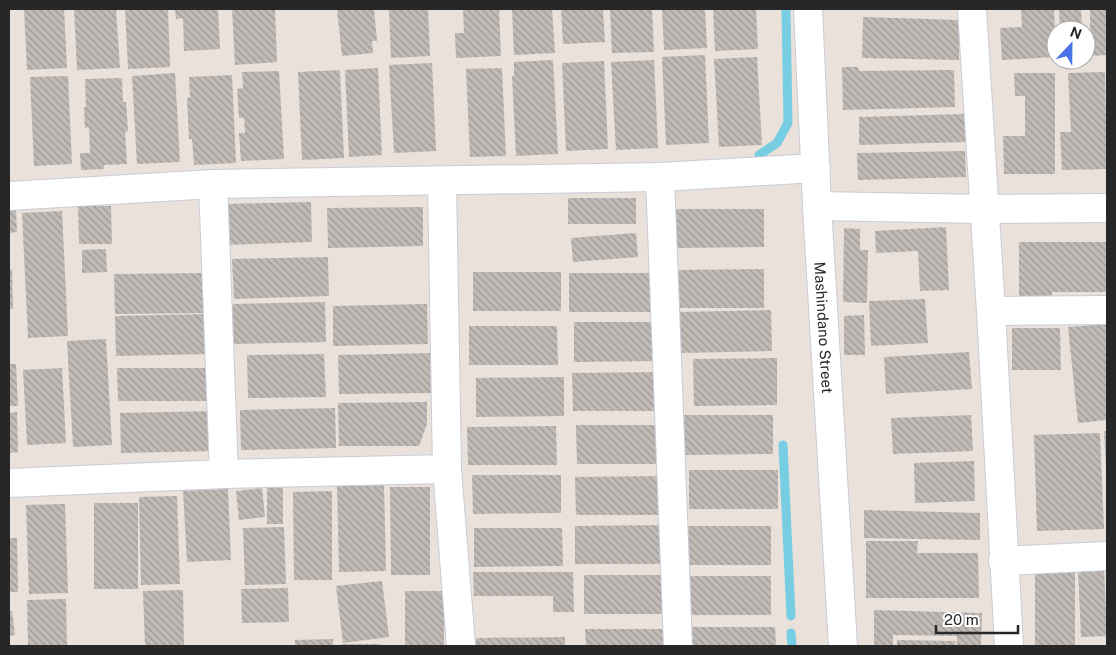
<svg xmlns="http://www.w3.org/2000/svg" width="1116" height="655" font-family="'Public Sans',sans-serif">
<defs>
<pattern id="building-back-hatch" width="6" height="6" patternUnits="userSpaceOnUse" patternTransform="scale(1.25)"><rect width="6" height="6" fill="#c1bbb7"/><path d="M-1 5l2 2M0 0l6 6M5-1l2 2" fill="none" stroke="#9d9895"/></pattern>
</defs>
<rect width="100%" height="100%" fill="#e9e1da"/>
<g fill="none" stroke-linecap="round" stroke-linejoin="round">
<!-- stream -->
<path stroke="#77cde1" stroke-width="9" d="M759,155l18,-12 11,-20 -2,-114
M783,445l8,171
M791,633l1,13"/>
</g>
<!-- building -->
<path fill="url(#building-back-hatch)" d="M24,9h40l3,59 -40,2z
M74,9h42l4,59 -43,2z
M125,9h43l2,58 -42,2z
M175,9h43l2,40 -36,2 -1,-33 -7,1z
M232,9h43l2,53 -42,3z
M337,9h37l3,32h-5l1,12 -31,3z
M389,9h39l2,47 -39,2z
M463,9h36l2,47 -45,2 -1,-25h9z
M512,9h40l3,44 -41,2z
M561,9h42l2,33 -42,2z
M610,9h42l2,43 -42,1z
M662,9h43l2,39 -43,2z
M713,9h43l2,40 -43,2z
M1021,9h33l2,48 -54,3 -2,-32 22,-1z
M1059,9h22l1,21h-22z
M1090,9h17v46l-17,1z
M863,17l97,3 -1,40 -97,-2z
M705,55l4,88 -43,2 -4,-88z
M757,57l5,88 -43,2 -5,-88z
M553,60l5,94 -42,2 -4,-80h2v-14z
M654,60l4,88 -42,2 -5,-88z
M604,61l4,88 -42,2 -4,-88z
M432,63l4,88 -42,2 -5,-88z
M842,67h16l1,4 95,-1 1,37 -112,3z
M378,68l4,87 -33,2 -4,-87z
M502,68l4,88 -36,1 -4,-88z
M340,70l4,88 -42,2 -4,-88z
M279,71l5,88 -43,2 -2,-28h6l-1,-15h-5l-2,-29 6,-1 -1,-16z
M1105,72l2,97 -45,1 -2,-38h11l-3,-59z
M175,73l5,89 -43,2 -5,-88z
M1014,73h41v101h-51l-1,-38h22v-40h-10z
M232,75l4,88 -42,2 -2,-26h-3l-2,-41 3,-1 -1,-20z
M68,76l4,88 -38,2 -4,-89z
M122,78l1,24h3l2,29 -3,1 2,32 -23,1v4l-23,1 -1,-17h10l-1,-26 -4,1 -1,-21h2l-1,-28z
M965,114l1,28 -107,3v-28z
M965,151l1,26 -108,3 -1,-27z
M568,198h68v26h-68z
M311,202l1,40 -85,3 -1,-41z
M78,206h33l1,38h-33z
M423,207v39l-95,2 -1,-40z
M675,209h89v38l-88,1z
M9,210h7l1,22 -8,1z
M62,211l6,125 -40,2 -6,-125z
M946,227l3,63 -29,1 -2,-40 -42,2 -1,-22z
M844,228l16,1v21h8l-1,53 -24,-1z
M636,233l2,24 -65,5 -2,-24z
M1019,242h88v50h-55v7h-33z
M106,249l1,23 -25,1v-23z
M328,257l1,39 -95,3 -2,-40z
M12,269l1,40h-4v-39z
M764,269v39h-88l-1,-38z
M473,272h88v39h-88z
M208,273l2,40 -95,1 -1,-40z
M569,273h88l1,39h-89z
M925,299l3,44 -57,3 -2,-45z
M325,302l1,40 -95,2 -1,-40z
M427,304l1,40 -95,2v-40z
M771,310l1,41 -92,2 -2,-41z
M210,314l1,40 -95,2 -1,-40z
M864,315l1,40h-21v-39z
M574,322h89v39l-89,1z
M1107,324v96l-29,3 -10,-96z
M469,326h88l1,39h-89z
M1012,328h48l1,42h-49z
M106,339l6,106 -39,2 -6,-106z
M969,352l3,37 -86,5 -2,-37z
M433,353l1,40 -95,1 -1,-39z
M324,354l2,43 -78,1 -1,-43z
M777,358v47l-83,1 -1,-47z
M9,364h7l2,42h-9z
M62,368l4,75 -39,2 -4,-75z
M117,368h94v33h-93z
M661,372l1,39h-89l-1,-38z
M564,377v39l-88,1v-39z
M427,402v22l-8,22h-80l-1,-43z
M335,408l1,40 -95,2 -1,-40z
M215,411l1,40 -95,2 -1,-40z
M17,412l1,40 -9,1v-40z
M684,415h89v39l-89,1z
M971,415l2,36 -80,3 -2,-36z
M576,425h89l1,39h-89z
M556,426l1,39h-89l-1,-38z
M1104,431h3v37h-1z
M1100,433l4,96 -67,2 -3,-96z
M974,461l1,40 -60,2 -1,-40z
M689,470h89v39h-89z
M472,475h89v38l-88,1z
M664,476v39h-88l-1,-38z
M384,485l2,86 -47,1 -2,-86z
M283,487v37h-16v-36z
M390,487h40v88h-39z
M262,488l3,29 -26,3 -3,-29z
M228,489l3,71 -44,2 -4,-71z
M332,491v89h-38l-1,-88z
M177,496l3,88 -39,1 -2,-88z
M94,503h44v86h-44z
M65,504l3,89 -39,1 -3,-89z
M864,510l116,3v27l-116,-2z
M664,525v39h-89v-38z
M682,526h89v39h-88z
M284,527l2,57 -41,1 -2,-57z
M474,528h88l1,38 -89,1z
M9,538h8l1,54h-9z
M866,541h52l-1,12h61l1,45h-113z
M1104,568l3,68 -26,1 -3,-67z
M1075,569v77h-40v-76z
M473,572h100l1,40h-21v-16h-79z
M584,575h85l2,39h-87z
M682,576h89v39h-88z
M382,581l7,56 -46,6 -7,-57z
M288,588l1,34 -47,1 -1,-34z
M183,590l1,56h-39l-2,-55z
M405,591h39v55h-39z
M66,599l1,47h-39l-1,-46z
M874,610l108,3 -1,33h-24v-10l-64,-1v11h-19z
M12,611l3,24 -6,1v-24z
M687,627h88l1,19h-89z
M585,629h87v17h-86z
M565,637v9h-89v-8z
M333,639v7h-38v-6z
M897,640l59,1 -1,5h-58z
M341,644h39v2h-39z"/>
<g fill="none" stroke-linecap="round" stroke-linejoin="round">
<defs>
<g id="minor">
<path id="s1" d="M808,9l9,197 26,440"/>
<path d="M972,9l19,302 18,335"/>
<path d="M660,177l18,469"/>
<path d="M213,184l11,290"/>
<path d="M9,196l204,-12 447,-7 156,-9"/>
<path d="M817,206l167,3 123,-1"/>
<path d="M991,311l116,-1"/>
<path d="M447,469l14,177"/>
<path d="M9,483l215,-9 223,-5 -5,-288"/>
<path d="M1003,561l104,-5"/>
</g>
</defs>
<!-- minor casing -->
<use href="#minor" stroke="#c9cdd8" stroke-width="30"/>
<!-- minor -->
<use href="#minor" stroke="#fff" stroke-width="28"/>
</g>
<g text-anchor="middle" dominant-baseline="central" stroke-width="4" stroke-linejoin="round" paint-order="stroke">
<!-- street labels -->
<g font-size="15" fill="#272727" stroke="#fff">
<text stroke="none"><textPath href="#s1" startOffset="319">Mashindano Street</textPath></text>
</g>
</g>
<!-- border -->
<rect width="1116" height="655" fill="none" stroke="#272727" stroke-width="20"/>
<!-- north arrow -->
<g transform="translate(1071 45) rotate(22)"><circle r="24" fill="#ffffff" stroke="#a9a9a9"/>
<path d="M0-4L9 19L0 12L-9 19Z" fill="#4973e7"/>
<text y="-8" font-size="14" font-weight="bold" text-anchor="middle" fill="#272727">N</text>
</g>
<!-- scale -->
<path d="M936 625v8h82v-8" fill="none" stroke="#272727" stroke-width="2.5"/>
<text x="944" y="625" font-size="15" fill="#272727" stroke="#ffffff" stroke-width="4" paint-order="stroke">20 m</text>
</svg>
